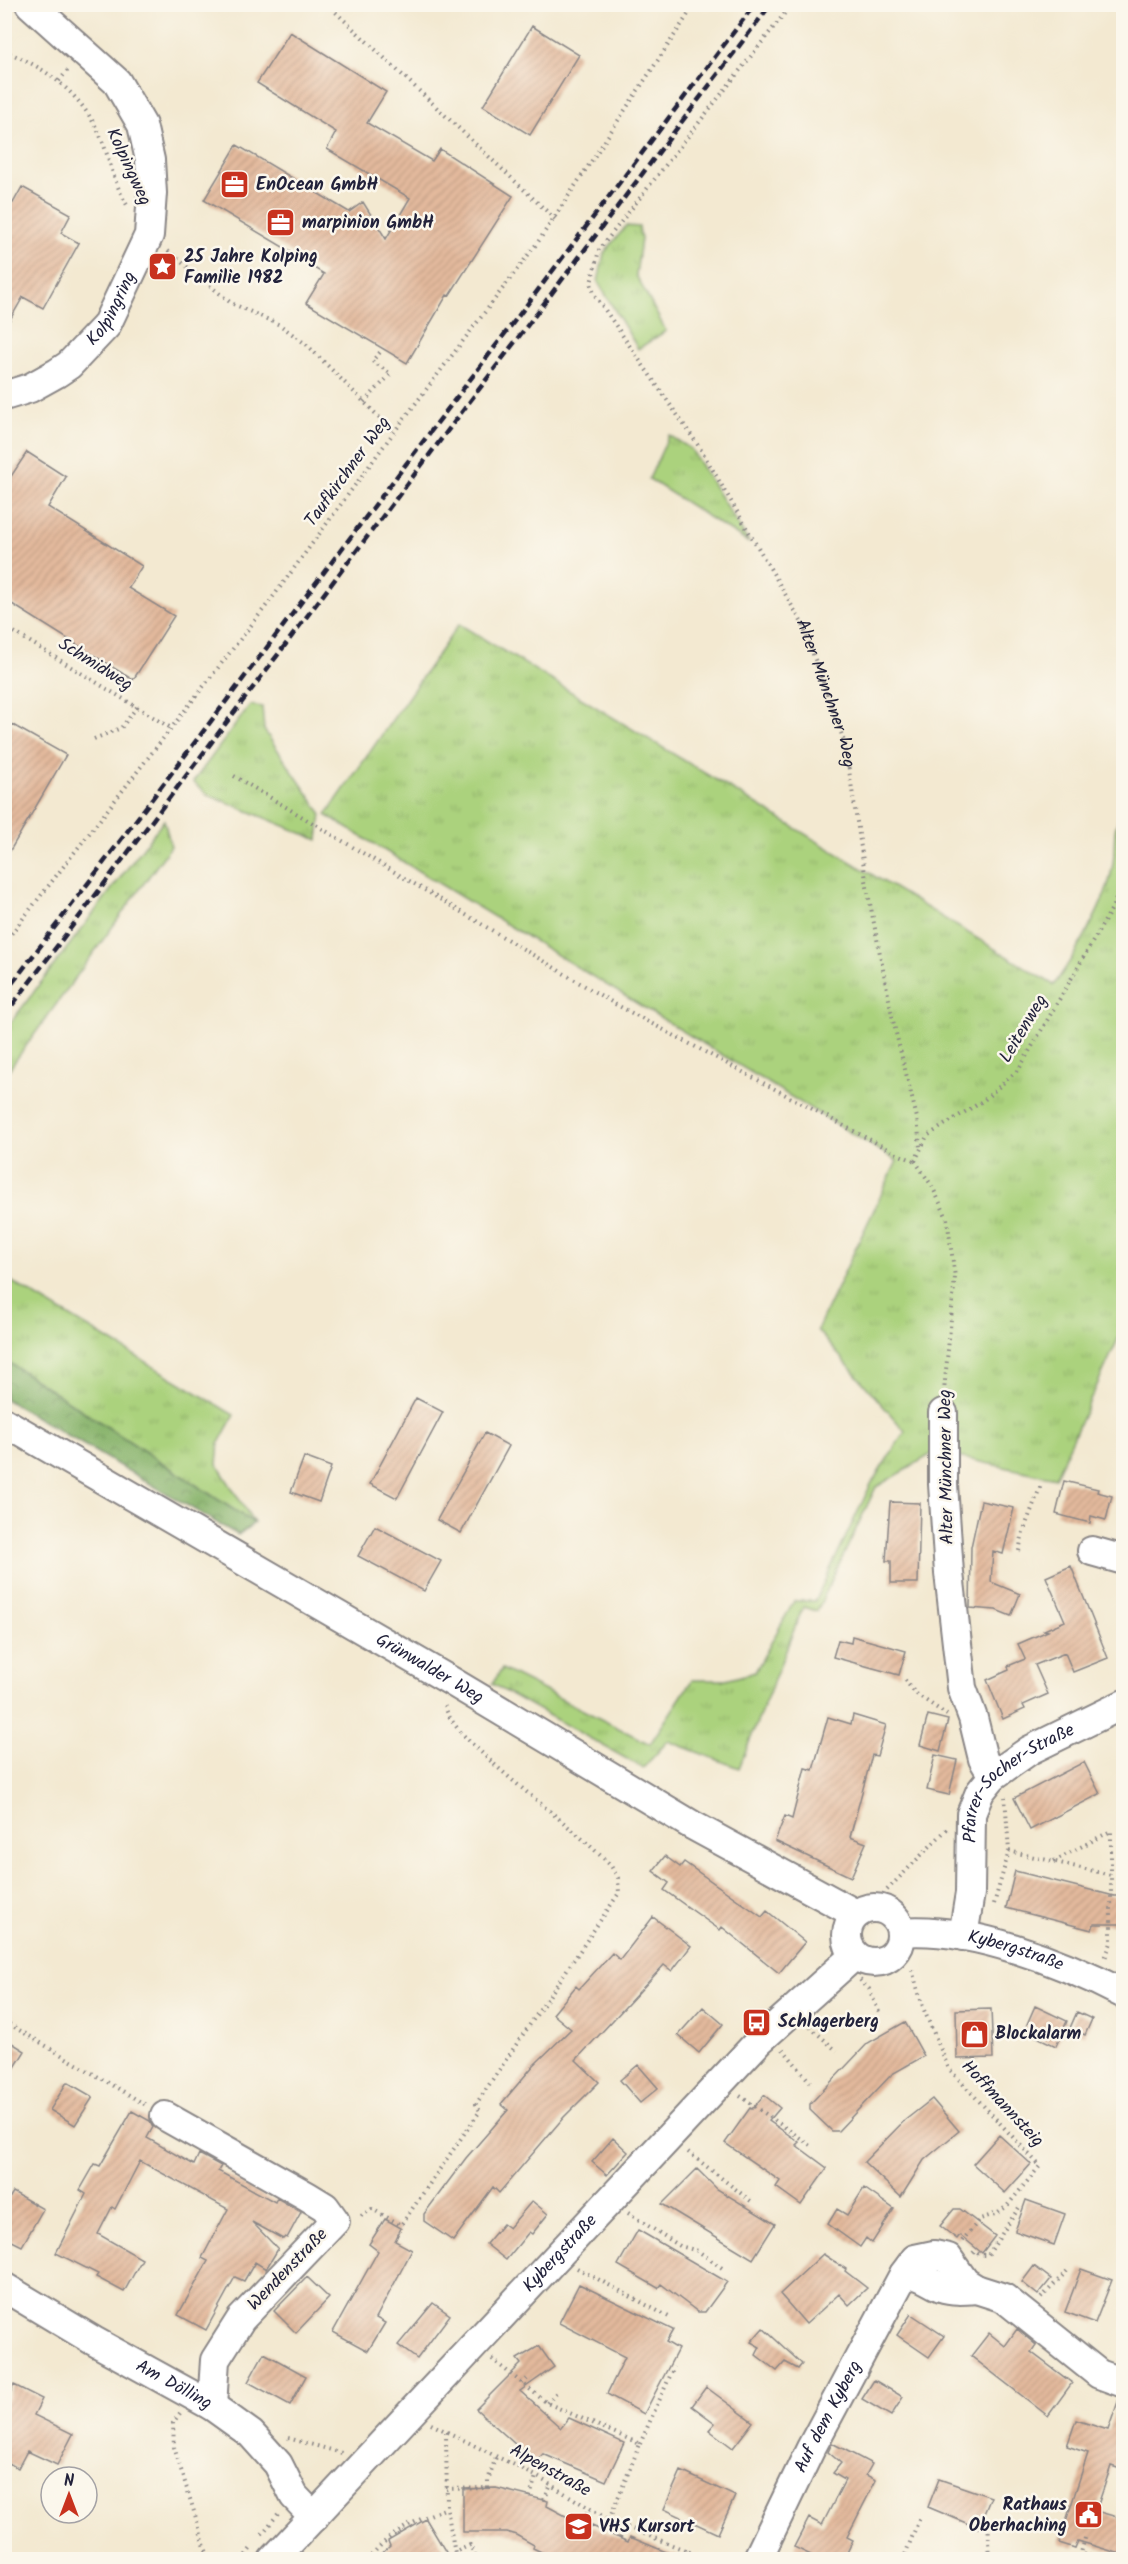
<svg xmlns="http://www.w3.org/2000/svg" width="1128" height="2564" font-family="Kalam,sans-serif">
<defs>
<pattern id="grass-tufts" width="24" height="20" patternUnits="userSpaceOnUse" patternTransform="scale(1.5)"><rect width="24" height="20" fill="#abd27d"/><path d="M3 7l-1-3M5 7V3M7 7l1-3M15 17l-1-3M17 17v-4M19 17l1-3" fill="none" stroke="#93b46d"/></pattern>
<pattern id="forest-crowns" width="20" height="18" patternUnits="userSpaceOnUse" patternTransform="scale(1.5)"><rect width="20" height="18" fill="#88b46c"/><path d="M2 6a3 3 0 1 1 6 0M12 15a3 3 0 1 1 6 0" fill="none" stroke="#6f925a"/></pattern>
<pattern id="building-hatch" width="6" height="6" patternUnits="userSpaceOnUse" patternTransform="scale(1.5)"><rect width="6" height="6" fill="#e3b99c"/><path d="M-1 1l2-2M0 6l6-6M5 7l2-2" fill="none" stroke="#c29f87"/></pattern>
</defs>
<rect width="100%" height="100%" fill="#fbf7ec"/>
<filter id="ink" filterUnits="userSpaceOnUse"><feTurbulence type="fractalNoise" baseFrequency=".0167" numOctaves="2"/><feDisplacementMap in="SourceGraphic" scale="12" xChannelSelector="R" yChannelSelector="G"/><feConvolveMatrix kernelMatrix="1 2 1 2 8 2 1 2 1" color-interpolation-filters="sRGB"/></filter>
<filter id="wash" filterUnits="userSpaceOnUse"><feTurbulence type="fractalNoise" baseFrequency=".008" numOctaves="4" result="noise"/><feDisplacementMap in="SourceGraphic" scale="24" xChannelSelector="R" yChannelSelector="G"/><feGaussianBlur stdDeviation="1.35" result="paint"/><feColorMatrix in="noise" values="0 0 0 0 0 0 0 0 0 0 0 0 0 0 0 0 0 1.4 0 .05"/><feComposite in="paint" operator="in"/></filter>
<g filter="url(#wash)">
<rect width="100%" height="100%" fill="#f3e9d1"/>
<!-- grass -->
<path fill="url(#grass-tufts)" stroke="#667a5c" stroke-width="1.5" d="M626,226l13,1 2,12 -5,36 30,56 -28,18 -40,-67 6,-29z
M669,435l22,14 58,94 -100,-64z
M459,624l595,361c21,-30 52,-81 58,-116 5,-23 -2,-38 11,-58v517l-68,150 -120,-26 -59,35 -59,124 -14,-4 -64,161 -71,-27 -25,27 -151,-84 10,-15 148,75 42,-64h34l29,-8 39,-71h21l56,-117 34,-53 -88,-101 80,-169 -571,-346z
M250,705l12,2 2,23 57,83 -3,27 -111,-46 -14,-12z
M164,820l7,26 -166,229v-45z
M4,1277l230,138 -15,28 -2,21 37,59 -249,-163z"/>
<!-- forest -->
<path fill="url(#forest-crowns)" stroke="#556b54" stroke-width="1.5" d="M5,1360l249,163 -16,12 -233,-136z"/>
<g id="blocks">
<!-- building -->
<path fill="url(#building-hatch)" d="M532,26l47,29 -49,80 -47,-29z
M290,32l96,60 -19,31 65,38 8,-12 73,47 -64,100 -2,-1 -40,68 -101,-60 18,-29 -20,-12 1,-2 -101,-60 33,-55 112,67 14,-10 23,37 24,-41 -83,-49 9,-17 -79,-49z
M22,187l49,27 -10,19 18,10 -36,65 -20,-11 -19,33v-131l9,4z
M27,452l39,25 -18,30 94,59 -14,22 46,28 -41,64 -129,-81v-112z
M4,720l62,35 -62,106z
M416,1398l27,14 -46,86 -27,-14z
M485,1433l24,13 -48,87 -24,-13z
M304,1457l27,10 -12,35 -28,-10z
M1064,1481l34,8 -1,3 15,4 -6,24 -15,-4 -1,7 -34,-9z
M981,1501l33,7 -11,46 -10,-3 -2,31 29,12 -9,22 -15,-6 -26,-2 1,-61z
M890,1502l30,1 -2,80h-27v-22h-5z
M375,1526l66,35 -17,30 -66,-35z
M1071,1566l37,92 -35,14 -8,-19 -30,12 13,29 -25,11 2,4 -22,10 -16,-39 22,-10 -1,-4 17,-7 -7,-15 30,-13 -4,-1 21,-9 -19,-44z
M852,1636l54,15 -7,24 -66,-18 5,-17 13,3z
M853,1715l33,10 -9,31 -5,-1 -22,82 16,6 -15,34 -76,-36 10,-25 7,3 13,-51 8,2 15,-53 23,7z
M928,1715l20,5 -8,31 -20,-6z
M935,1755l22,5 -8,35 -22,-5z
M1084,1762l16,32 -70,36 -16,-32z
M665,1856l15,11 4,-5 78,55 5,-6 38,31 -26,31 -57,-46 -2,3 -56,-40 5,-7 -16,-12z
M1015,1871l99,25h9v28h-29l-2,6 -86,-22z
M653,1917l38,29 -19,25 -8,-6 -88,95 23,22 -35,35 -65,76 -6,-6 -40,54 -29,-20v-7l42,-56 42,-48 -7,-6 33,-39 37,-36 -18,-15 23,-28 3,3 33,-36 8,7z
M1035,2006l32,15 -11,25 -32,-15z
M703,2007l20,17 -24,29 -21,-18z
M991,2009l2,49 -36,1 -1,-49z
M1077,2012l15,7 -7,16 -15,-7z
M905,2022l19,34 -32,18 -54,57h-6l-22,-21v-6l58,-61z
M4,2038l21,13 -21,34z
M638,2065l20,23 -18,15 -20,-23z
M67,2082l26,15 -18,28 -25,-15z
M764,2095l16,13 -11,13 30,21 -3,3 31,23 -26,37 -25,-18 4,-6 -55,-38 25,-35 2,1z
M932,2099l27,32 -35,29 -23,37 -37,-35 40,-41z
M132,2111l18,10 3,6 -6,11 47,27 5,-11 22,12 -3,5 57,31 2,-4 24,14 -14,26 -2,-1 -2,2 -31,-17 26,27 -12,20 -11,-7 -11,19 -9,-4 -29,53 -28,-15 30,-54 -6,-3 26,-49 -88,-48 -25,48 -3,-2 -14,27 44,25 -18,33 -28,-15 2,-3 -42,-21 30,-59 -6,-4 15,-26 5,2z
M999,2135l32,29 -26,29 -32,-29z
M613,2138l15,14 -21,23 -15,-13z
M697,2169l20,20 58,35 -22,35 -91,-55z
M864,2188l30,21 -22,34 -6,-5 -6,9 -32,-23 9,-15 10,6z
M13,2192l30,17 -21,37 -18,-9v-30z
M1026,2200l39,14 -11,31 -39,-14z
M532,2201l16,13 -16,20 -3,-2 -23,28 -20,-16 17,-20 6,4z
M954,2209h6l35,27 -13,17 -22,-18 -3,4 -17,-13z
M385,2219l16,9 -6,13 17,9 -36,68 9,5 -17,28 -35,-19 45,-81 -9,-7z
M638,2230l89,52 -22,30h-7l-37,-28 -3,4 -40,-23z
M823,2254l23,15 -1,2 22,17 -18,17 -10,-11 -33,30 -26,-30z
M1034,2266l17,13 -13,16 -16,-13z
M1081,2269l31,11 -17,43 -30,-11z
M307,2277l22,21 -33,35 -22,-22z
M579,2284l94,46 -7,12 12,7 -34,65 -37,-20 18,-37 -66,-34z
M433,2303l17,12 -33,44 -19,-14z
M911,2314l33,22 -15,21 -32,-22z
M763,2328l39,36 -4,5 -13,-7 -8,9 -21,-16 4,-8 -9,-5z
M1017,2329l19,16 -5,7 41,31 -24,33 -77,-60 18,-23 16,13z
M539,2346l15,21 -34,24 41,37 8,-10 55,25 -18,38 -63,-27 -8,8 -59,-53 45,-45 -4,-5z
M264,2353l42,23 -16,29 -42,-23z
M874,2380l29,17 -12,19 -29,-17z
M14,2385l28,14 -8,16 39,19 -16,31 -30,-14 -9,17 -14,-7v-56z
M706,2387l47,35 -20,26 -24,-18 6,-7 -23,-17z
M1119,2399h5v71l-13,-4 -15,45 28,8v36l-46,-14 -3,7 -16,-5 29,-90 -21,-7 9,-26 32,10z
M832,2443l40,21 -6,11 10,5 -29,57 6,3 -9,19h-25l-25,-12 15,-29 13,7 23,-45 -12,-7 8,-10 -13,-11z
M681,2471l54,25 -17,38 -54,-25z
M939,2479l52,18 -13,31 -50,-21z
M496,2488l52,13 -1,5 43,23 2,-3 36,16 2,-5 53,22h-127l-23,-11 1,-3 -18,-10 -10,-3h-43v-43z
M426,2519l24,40h-74l14,-13 -2,-5z"/>
</g>
</g>
<g filter="url(#ink)">
<use href="#blocks" fill-opacity="0" stroke="#8a8686" stroke-width="1.5"/>
<g fill="none" stroke-linecap="round" stroke-linejoin="round">
<defs>
<g id="minor">
<path id="s2" d="M4,396l26,-8 27,-15 12,-8 37,-39 43,-91 3,-42 -2,-33 -8,-35 -25,-43 -87,-78"/>
<path d="M943,1413v71l6,89 13,115 11,30 10,41 10,17"/>
<path id="s3" d="M4,1422l447,259 241,144 164,89"/>
<path d="M1092,1551l32,9"/>
<circle cx="874" cy="1935" r="27"/>
<path id="s4" d="M901,1932c69,-6 161,30 223,62"/>
<path id="s5" d="M963,1936l7,-43 1,-79 9,-22 13,-16 37,-26 94,-46"/>
<path d="M165,2116l142,80 18,11 10,14 -94,98 -26,41 -3,46"/>
<path d="M904,2274c21,1 20,6 37,13 12,4 23,3 35,2"/>
<path id="s6" d="M4,2287l90,54 118,65 39,28 27,30 16,32 20,21"/>
<path id="s7" d="M273,2560l487,-520 95,-85"/>
<path id="s8" d="M757,2560l54,-112 93,-174 11,-15 19,-4 14,3 17,24 11,7 28,9 95,76 25,9"/>
</g>
</defs>
<!-- minor casing -->
<use href="#minor" stroke="#8a8686" stroke-width="32"/>
<!-- path -->
<g stroke="#8a8686" stroke-width="4" stroke-dasharray="1.5 4.5" stroke-linecap="butt">
<path d="M327,4l228,215"/>
<path id="s1" d="M792,4l-193,246 -8,33 3,11 106,154 102,175 43,121 23,149 26,132 23,93 3,29"/>
<path d="M4,51c43,16 80,45 98,89 8,21 13,46 25,65"/>
<path d="M59,81l9,-11"/>
<path d="M168,251l63,52 49,22 27,20 87,87"/>
<path d="M364,402l27,-28 -19,-13 11,-12"/>
<path d="M4,626l167,102"/>
<path d="M94,739l27,-11 16,-21"/>
<path d="M234,776l381,228 280,149 20,8"/>
<path d="M4,943l266,-342 124,-169 144,-190 157,-238"/>
<path d="M915,1161l12,-25 57,-36 35,-31 92,-159 13,-29"/>
<path d="M915,1161l17,25 15,32 8,59 -11,114"/>
<path d="M1019,1551l4,-19 18,-47"/>
<path d="M905,1680l10,13 32,22"/>
<path d="M1009,1851l102,24v68l-6,15"/>
<path d="M1054,1861l57,-30v44"/>
<path d="M887,1890l60,-61"/>
<path d="M994,1904l15,-53 -4,-54"/>
<path d="M912,1970l12,40 25,59 91,97 -33,40 -9,7 -18,6 -18,22"/>
<path d="M860,1980l9,9 10,23"/>
<path d="M4,2021l142,84"/>
<path d="M810,2027l27,24"/>
<path d="M783,2049l27,33"/>
<path d="M740,2096l73,51"/>
<path d="M688,2152l64,50"/>
<path d="M628,2213l52,33 18,5 27,19"/>
<path d="M361,2216l11,-7 29,16 79,-114 -4,-7 143,-211 -1,-15 -7,-12c-40,-41 -88,-74 -129,-113 -14,-13 -32,-29 -37,-47"/>
<path d="M973,2253l2,-2 5,4h8l32,-49"/>
<path d="M577,2268l92,49"/>
<path d="M1041,2298l28,-29"/>
<path d="M492,2359l55,44 93,41 -31,76"/>
<path d="M522,2384l5,-5"/>
<path d="M547,2403l9,-10"/>
<path d="M180,2413l-7,10 1,24 35,113"/>
<path d="M431,2424l105,52 73,44 101,40"/>
<path d="M446,2432l1,76 9,52"/>
<path d="M288,2438l54,15"/>
<path d="M640,2444l34,-77"/>
<path d="M488,2488v-8l8,-23"/>
<path d="M446,2489l42,-1"/>
<path d="M530,2497l6,-21"/>
<path d="M544,2500l7,-15"/>
<path d="M988,2519l2,41"/>
<path d="M1121,2519l3,-10"/>
<path d="M581,2524l8,-16"/>
<path d="M262,2534l16,-20"/>
<path d="M620,2538l4,-11"/>
<path d="M1085,2538l-4,15 22,7"/>
<path d="M685,2549l1,11"/>
<path d="M458,2551l12,-6 5,11"/>
<path d="M242,2560l10,-13"/>
<path d="M368,2560c18,-26 50,-41 79,-52"/>
<path d="M903,2560l17,-43"/>
</g>
<!-- minor -->
<use href="#minor" stroke="#fff" stroke-width="28"/>
<!-- rail -->
<path stroke="#22223b" stroke-width="4.5" stroke-dasharray="9 4.5" stroke-linecap="butt" d="M4,994l751,-990
M4,1016l767,-1012"/>
</g>
</g>
<!-- icons -->
<defs>
<symbol id="office-square" viewBox="-11 -11 22 22"><rect x="-9" y="-9" width="18" height="18" rx="4" fill="#c8321e" stroke="#fbf7ec"/><path d="M-6-3h4V-5.5h4V-3h4V5H-6ZM-1-4.5V-3h2v-1.5ZM-6 0V1H6V0Z" fill="#fff"/></symbol>
<symbol id="sight-square" viewBox="-11 -11 22 22"><rect x="-9" y="-9" width="18" height="18" rx="4" fill="#c8321e" stroke="#fbf7ec"/><path d="M0-6L1.8-2.2L6-1.7L2.9 1.2L3.7 5.4L0 3.3L-3.7 5.4L-2.9 1.2L-6-1.7L-1.8-2.2Z" fill="#fff"/></symbol>
<symbol id="bus-square" viewBox="-11 -11 22 22"><rect x="-9" y="-9" width="18" height="18" rx="4" fill="#c8321e" stroke="#fbf7ec"/><path d="M-5-6H5V4H4V6H2V4H-2V6H-4V4H-5ZM-3.5-4V0h7V-4ZM-3.5 1.2v1.5H-2V1.2ZM2 1.2v1.5H3.5V1.2Z" fill="#fff"/></symbol>
<symbol id="shop-square" viewBox="-11 -11 22 22"><rect x="-9" y="-9" width="18" height="18" rx="4" fill="#c8321e" stroke="#fbf7ec"/><path d="M-5-2.5h2.3a2.7 3.5 0 0 1 5.4 0H5L5.5 6h-11ZM-1.5-2.5h3a1.5 2.3 0 0 0-3 0Z" fill="#fff"/></symbol>
<symbol id="civic-square" viewBox="-11 -11 22 22"><rect x="-9" y="-9" width="18" height="18" rx="4" fill="#c8321e" stroke="#fbf7ec"/><path d="M-.6-6.5H3V-4.5H.6V-3L4-1V1h2V6H-6V1h2V-1L-.6-3ZM-1.2 2.5V6h2.4V2.5Z" fill="#fff"/></symbol>
<symbol id="school-square" viewBox="-11 -11 22 22"><rect x="-9" y="-9" width="18" height="18" rx="4" fill="#c8321e" stroke="#fbf7ec"/><path d="M0-5L7-2L0 1L-7-2ZM-4 1L0 2.5L4 1V4Q0 6-4 4Z" fill="#fff"/></symbol>
</defs>
<g fill-rule="evenodd">
<use href="#office-square" x="218" y="168" width="33" height="33"/>
<use href="#office-square" x="264" y="206" width="33" height="33"/>
<use href="#sight-square" x="146" y="250" width="33" height="33"/>
<use href="#bus-square" x="740" y="2006" width="33" height="33"/>
<use href="#shop-square" x="958" y="2018" width="33" height="33"/>
<use href="#civic-square" x="1072" y="2498" width="33" height="33"/>
<use href="#school-square" x="562" y="2510" width="33" height="33"/>
</g>
<g text-anchor="middle" dominant-baseline="central" stroke-width="5" stroke-linejoin="round" paint-order="stroke">
<!-- street labels -->
<g font-size="18" fill="#22223b" stroke="#fbf7ec">
<text transform="translate(128 167) rotate(65)">Kolpingweg</text>
<text stroke="none"><textPath href="#s2" startOffset="144">Kolpingring</textPath></text>
<text transform="translate(348 472) rotate(-54)">Taufkirchner Weg</text>
<text transform="translate(95 665) rotate(32)">Schmidweg</text>
<text stroke="none"><textPath href="#s1" startOffset="822">Alter Münchner Weg</textPath></text>
<text transform="translate(1024 1029) rotate(-59)">Leitenweg</text>
<text transform="translate(947 1467) rotate(-91)">Alter Münchner Weg</text>
<text stroke="none"><textPath href="#s3" startOffset="492">Grünwalder Weg</textPath></text>
<text stroke="none"><textPath href="#s5" startOffset="177">Pfarrer-Socher-Straße</textPath></text>
<text stroke="none"><textPath href="#s4" startOffset="117">Kybergstraße</textPath></text>
<text transform="translate(1002 2104) rotate(47)">Hoffmannsteig</text>
<text stroke="none"><textPath href="#s7" startOffset="420">Kybergstraße</textPath></text>
<text transform="translate(288 2270) rotate(-46)">Wendenstraße</text>
<text stroke="none"><textPath href="#s6" startOffset="196">Am Dölling</textPath></text>
<text stroke="none"><textPath href="#s8" startOffset="160">Auf dem Kyberg</textPath></text>
<text transform="translate(550 2471) rotate(29)">Alpenstraße</text>
</g>
<!-- poi labels -->
<g font-size="18" font-weight="bold" fill="#22223b" stroke="#fbf7ec" text-anchor="start">
<text x="256" y="185">EnOcean GmbH</text>
<text x="302" y="223">marpinion GmbH</text>
<text x="184" y="257">25 Jahre Kolping<tspan x="184" dy="21">Familie 1982</tspan></text>
<text x="778" y="2022">Schlagerberg</text>
<text x="995" y="2034">Blockalarm</text>
<text x="1067" y="2505" text-anchor="end">Rathaus<tspan x="1067" dy="21">Oberhaching</tspan></text>
<text x="599" y="2527">VHS Kursort</text>
</g>
</g>
<!-- margin -->
<rect width="1128" height="2564" fill="none" stroke="#fbf7ec" stroke-width="24"/>
<!-- north arrow -->
<g transform="translate(69 2495)"><circle r="28" fill="#fbf7ec" stroke="#a4a2a5" stroke-width="1.5"/>
<path d="M0-4.5L10 22L0 15L-10 22Z" fill="#c8321e"/>
<text y="-9" font-size="16" font-weight="bold" text-anchor="middle" fill="#22223b">N</text>
</g>
</svg>
